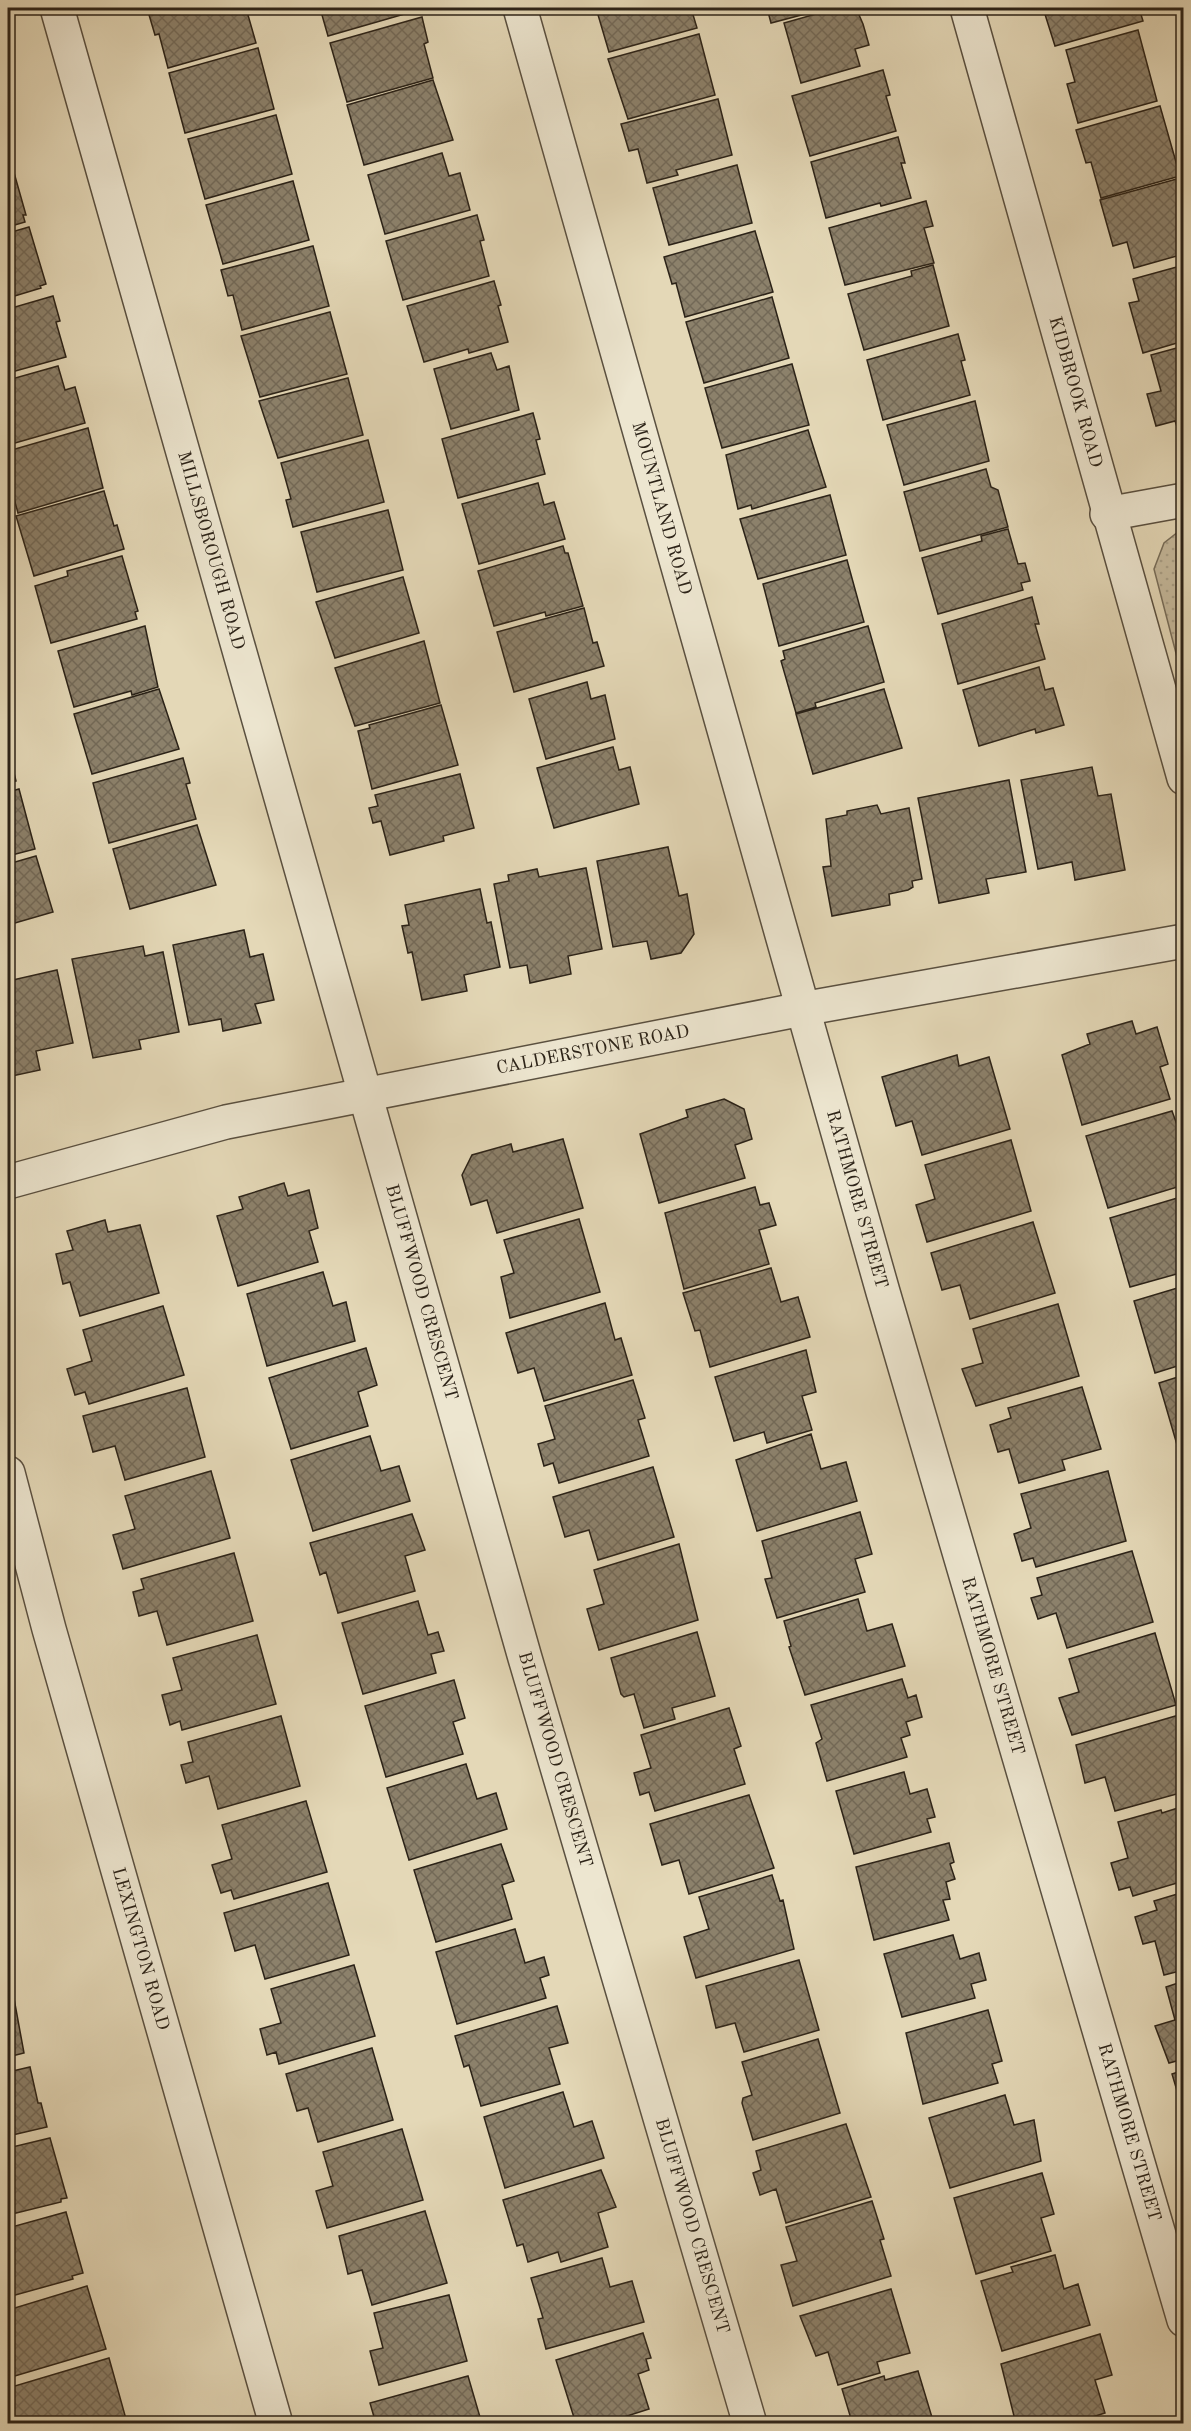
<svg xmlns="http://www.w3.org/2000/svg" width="1191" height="2431" font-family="'Old Standard TT',serif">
<defs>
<pattern id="park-dots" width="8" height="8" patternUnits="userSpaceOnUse" patternTransform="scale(1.5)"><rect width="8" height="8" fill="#c5b99c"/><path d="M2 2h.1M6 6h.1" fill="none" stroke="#a99f86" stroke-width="1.8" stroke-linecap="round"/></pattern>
<pattern id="building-cross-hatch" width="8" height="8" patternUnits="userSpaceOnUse" patternTransform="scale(1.5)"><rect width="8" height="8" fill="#8c816b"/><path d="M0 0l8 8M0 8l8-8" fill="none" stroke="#736957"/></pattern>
</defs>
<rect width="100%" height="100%" fill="#e4d8b7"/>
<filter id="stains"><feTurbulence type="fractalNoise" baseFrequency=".00333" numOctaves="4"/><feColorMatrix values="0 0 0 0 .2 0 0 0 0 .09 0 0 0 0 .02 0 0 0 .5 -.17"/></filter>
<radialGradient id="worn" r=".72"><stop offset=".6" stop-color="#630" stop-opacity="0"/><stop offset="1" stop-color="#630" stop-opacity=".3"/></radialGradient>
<!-- park -->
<path fill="url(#park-dots)" stroke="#786e5a" stroke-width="1.5" d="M1183,528v152l-29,-111 10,-26z"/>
<!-- building -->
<path fill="url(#building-cross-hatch)" stroke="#2c2318" stroke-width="1.5" d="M147,8h99l10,35 -88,25 -9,-34 -4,1z
M320,8h94l1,3 -87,25z
M596,8h95l6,20 -88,24z
M767,8h61l-57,15z
M837,8h19l7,16 6,21 -14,4 5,17 -59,17 -17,-60z
M1043,8h96l4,13 -88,25z
M422,17l6,25 -4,2 9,34 -86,24 -17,-59z
M1138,30l19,71 -79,22 -11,-39 8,-2 -9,-32z
M699,34l16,61 -87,24 -20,-60z
M258,48l16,61 -89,24 -16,-60z
M883,70l7,25 -4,1 10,35 -86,25 -18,-60z
M433,80l20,60 -89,25 -17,-60z
M718,99l14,56 -56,15 2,5 -31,8 -9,-34 -9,2 -8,-27z
M1160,106l20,70 -79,22 -10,-36 -5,1 -10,-33z
M276,115l16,59 -87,25 -17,-60z
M898,137l7,26h-4l10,35 -30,8 -1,-3 -54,15 -15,-56z
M442,153l7,23 11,-3 10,37 -85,24 -17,-59z
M11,162l15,53h-3l2,7 -17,5v-64z
M737,165l15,58 -83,22 -16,-57z
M1184,177v77l-50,14 -7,-26 -14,4 -13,-46z
M293,181l16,59 -86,24 -17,-59z
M926,201l7,25 -9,2 10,35 -89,22 -16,-57z
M477,215l7,25 -4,1 9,35 -86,24 -17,-59z
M29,227l17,57 -6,2 1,2 -33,10v-65z
M755,231l18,61 -88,25 -9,-34 -4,1 -8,-27z
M313,246l16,60 -87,24 -9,-35 -5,1 -7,-26z
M933,265l16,61 -85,24 -16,-56 64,-18 -1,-5z
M1184,265v76l-41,12 -14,-50 10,-2 -6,-22z
M494,281l7,24 -3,1 10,36 -39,11 -1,-4 -44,13 -17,-56z
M53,296l7,25 -4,1 10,35 -58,16v-64z
M772,297l17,61 -85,25 -18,-61z
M330,312l17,62 -87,23 -19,-61z
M958,334l7,26 -4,1 9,34 -87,25 -16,-60z
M1184,346v88l-4,1 -5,-14 -19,5 -9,-32 14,-3 -10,-36z
M491,353l6,17 12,-4 10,44 -68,19 -17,-60z
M792,364l17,61 -87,23 -17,-60z
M58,366l7,24 10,-3 10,36 -77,22v-65z
M348,378l15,57 -85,23 -19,-57z
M975,401l14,60 -85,24 -17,-60z
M533,413l7,26 -4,1 9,34 -87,24 -16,-59z
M88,428l15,60 -85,25 -10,-36v-26z
M808,430l18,57 -74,22 -1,-4 -13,4 -12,-54z
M368,440l16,62 -91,25 -7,-27 5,-1 -10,-36z
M986,469l5,18 7,3 10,37 -88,24 -16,-59z
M538,483l6,22 10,-3 11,37 -86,25 -17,-60z
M104,491l10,35 3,-1 7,24 -90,27 -18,-60z
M830,495l16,60 -88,24 -18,-60z
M388,510l15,60 -86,22 -16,-60z
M1008,529l10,35 7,-1 5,18 -9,2 2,7 -85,24 -16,-56 60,-17 -1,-5z
M563,546l2,7h3l15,53 -37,10 -1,-4 -51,14 -16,-55z
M122,556l16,55 -3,1 2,7 -86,24 -16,-57 33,-10 -1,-5z
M847,560l17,62 -85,24 -16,-62z
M403,577l16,56 -84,25 -19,-56z
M1032,597l7,27h-4l10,35 -87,25 -16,-60z
M584,608l9,35 4,-1 7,24 -90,26 -17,-60z
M145,626l13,61 -26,8 -1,-4 -57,16 -16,-56z
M868,626l16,56 -69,21 1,4 -20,6 -15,-52 4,-2 -2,-8z
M424,641l16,62 -85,23 -20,-58z
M1039,667l6,23 8,-2 11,37 -28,8 -1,-4 -56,17 -16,-56z
M587,682l4,17 14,-4 10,44 -69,20 -17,-60z
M159,689l20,60 -87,25 -18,-60z
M884,689l18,59 -89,26 -17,-60z
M441,705l17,60 -86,24 -14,-58 12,-3 -1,-3z
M613,747l6,23 11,-3 9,37 -85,24 -17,-60z
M8,749l8,32 -8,2z
M183,758l7,25 -4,1 10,35 -87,24 -16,-60z
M1092,767l6,29 13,-2 14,76 -50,10 -3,-18 -34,7 -17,-89z
M460,774l14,54 -31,8 1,5 -54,14 -9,-34 -8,2 -4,-15 9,-2 -3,-11z
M1009,780l17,92 -40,7 3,14 -50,10 -21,-105z
M19,789l16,60 -27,7v-64z
M877,805l4,9 28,-6 13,71 -10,2 1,6 -5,3 -19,4 1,11 -58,11 -9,-49 8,-1 -5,-47 21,-4v-4z
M197,825l19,60 -86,24 -17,-60z
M668,847l11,49 8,-2 7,40 -13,19 -30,6 -4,-18 -34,6 -16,-86z
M36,856l17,56 -45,13v-61z
M586,868l16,81 -34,7 3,18 -41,9 -3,-18 -17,3 -16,-84 15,-3 -1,-6 29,-6 2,8z
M480,889l7,34 4,-1 9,45 -36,8 3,16 -45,9 -10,-48 -4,1 -6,-27 7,-1 -4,-20z
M244,930l6,27 13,-3 11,46 -19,4 6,19 -38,8 -2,-12 -32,6 -16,-80z
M143,946l2,10 18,-4 16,80 -40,8 2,9 -48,9 -21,-99z
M57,970l16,73 -37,8 4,19 -28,6 -4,-1v-94z
M1132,1021l4,13 21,-7 11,37 -8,3 10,32 -88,26 -20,-70 28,-11 -3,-10z
M957,1055l2,11 30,-9 21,72 -88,26 -10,-34 -16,5 -14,-49z
M724,1099l20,10 8,30 -17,6 10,33 -86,25 -19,-69 48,-17 -2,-7z
M1172,1111l12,33v41l-76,23 -22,-72z
M563,1139l20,69 -86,25 -10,-33 -16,5 -9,-30 10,-20 39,-11 2,8z
M1011,1140l20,71 -104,31 -11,-37 19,-6 -10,-34z
M284,1183l4,13 21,-6 9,38 -9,3 9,31 -80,24 -21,-70 26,-7 -4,-12z
M755,1187l5,18 9,-2 7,22 -17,5 10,34 -85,25 -19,-76z
M1184,1196v76l-54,15 -20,-69z
M579,1219l21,73 -90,26 -9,-41 13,-4 -10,-33z
M105,1220l3,12 32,-7 19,68 -79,23 -10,-34 -7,2 -7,-30 17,-4 -6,-19z
M1033,1222l22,71 -85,26 -10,-34 -18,5 -11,-37z
M771,1268l10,34 17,-5 12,40 -100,30 -10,-37 -5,1 -12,-38z
M323,1272l10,34 13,-4 9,39 -88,25 -20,-72z
M1184,1286v78l-29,9 -21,-72z
M605,1303l10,37 6,-2 11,37 -88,26 -10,-33 -16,5 -12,-40z
M1058,1304l21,72 -103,30 -14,-37 21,-6 -10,-34z
M163,1306l21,69 -95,29 -4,-12 -10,3 -8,-26 25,-8 -9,-31z
M366,1348l11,37 -19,7 10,34 -77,23 -22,-71z
M806,1350l10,42 -14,4 10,34 -45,13 -3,-11 -30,9 -19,-64z
M1184,1375v79l-4,1 -21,-72z
M633,1380l12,38 -7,2 11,36 -90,27 -6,-20 -9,3 -6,-22 17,-5 -10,-33z
M1082,1387l19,62 -39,11 3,10 -46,13 -10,-34 -11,3 -8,-27 21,-7 -3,-10z
M187,1388l18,69 -80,23 -10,-34 -22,6 -10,-36z
M811,1434l10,35 25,-7 11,39 -100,30 -21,-71z
M370,1436l11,35 18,-5 11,35 -97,30 -22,-71z
M653,1467l21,70 -76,23 -9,-30 -24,7 -12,-40z
M211,1471l19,67 -107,31 -10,-34 22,-6 -10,-33z
M1108,1471l18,70 -90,26 -3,-9 -11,3 -8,-27 17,-6 -10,-34z
M860,1512l12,42 -17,5 10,33 -88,26 -12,-39 7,-1 -10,-37z
M412,1514l13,36 -20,6 10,35 -77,22 -12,-41 -6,3 -10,-32z
M679,1544l19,76 -99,30 -12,-41 17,-5 -10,-34z
M1132,1551l21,71 -86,26 -11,-35 -18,6 -7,-21 11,-3 -5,-17z
M234,1553l19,68 -86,24 -10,-34 -18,5 -6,-24 11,-3 -3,-10z
M858,1599l9,32 25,-7 13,42 -100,29 -16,-48 2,-1 -7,-25z
M418,1601l10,34 10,-3 6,19 -13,3 5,19 -73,21 -21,-71z
M697,1632l18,64 -43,12 3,11 -31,9 -10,-34 -10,3 -3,-3 -10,-36z
M1155,1633l21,72 -104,30 -13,-37 20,-6 -10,-33z
M257,1635l19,69 -94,26 -2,-9 -10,4 -8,-30 20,-5 -9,-32z
M902,1679l6,19 8,-3 6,22 -16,5 4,13 -9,3 6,19 -80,24 -11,-38 6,-4 -11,-34z
M454,1680l11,38 -12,4 10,32 -77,23 -21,-71z
M729,1708l12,38 -7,3 11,35 -90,27 -6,-19 -9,3 -6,-22 17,-5 -10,-33z
M1179,1715l5,16v61l-69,19 -10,-34 -20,6 -9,-38z
M281,1716l19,70 -82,23 -9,-33 -23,7 -5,-18 12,-3 -5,-20z
M466,1764l11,35 19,-6 11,36 -98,31 -22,-72z
M904,1772l6,22 17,-5 8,28 -8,2 4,13 -77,22 -18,-63z
M749,1795l25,73 -85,26 -10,-34 -17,5 -12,-41z
M306,1801l21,71 -93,27 -3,-9 -10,3 -9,-28 20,-6 -10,-34z
M1184,1806v75l-51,15 -3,-9 -11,3 -8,-27 17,-5 -10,-36 43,-12 1,3z
M949,1843l5,19 -4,2 5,15 -9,3 4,17 -7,1 6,20 -75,20 -18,-73z
M501,1844l13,37 -12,4 10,34 -76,23 -22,-72z
M772,1875l8,26 3,-1 11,49 -98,29 -12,-41 25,-8 -10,-32z
M328,1883l21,72 -84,24 -10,-34 -20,6 -11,-38z
M1184,1892v78l-20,5 -9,-34 -12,3 -8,-27 22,-7 -3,-9z
M515,1929l10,34 19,-6 5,18 -9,3 6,20 -89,26 -21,-72z
M953,1935l7,24 19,-6 7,27 -15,4 4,14 -73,19 -18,-63z
M799,1960l20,70 -75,22 -9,-29 -19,5 -10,-42z
M354,1965l21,71 -96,28 -3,-12 -9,3 -7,-26 21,-6 -10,-34z
M1184,1981v78l-15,4 -14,-37 20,-6 -9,-33z
M13,1993l11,60 -16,4v-63z
M557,2006l11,37 -19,5 11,36 -79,22 -12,-41 -5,2 -9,-31z
M988,2010l14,51 -10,3 6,19 -75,21 -17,-71z
M818,2039l22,74 -87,27 -11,-37 1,-5 9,-3 -10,-33z
M372,2048l21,72 -75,22 -10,-34 -11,3 -11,-37z
M30,2067l8,36h3l6,24 -39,9v-64z
M1184,2070v41h-1l-11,-37z
M563,2092l11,35 18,-6 12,37 -99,30 -21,-71z
M1005,2095l9,30 20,-5 7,41 -91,27 -21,-70z
M846,2124l25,73 -85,26 -10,-34 -16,6 -7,-22 8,-3 -5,-19z
M402,2129l21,71 -96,28 -11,-37 17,-5 -10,-34z
M50,2138l17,60 -6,1v3l-53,13v-67z
M601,2170l15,37 -18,6 10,34 -47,15 -3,-10 -30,10 -5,-18 -6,2 -14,-46z
M1042,2173l12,41 -13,4 10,33 -75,23 -22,-76z
M872,2201l12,38 -4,1 11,36 -98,30 -12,-41 16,-4 -11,-34z
M425,2211l22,72 -75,22 -10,-35 -14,4 -9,-38z
M66,2212l17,61 -11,3 1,3 -65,18v-69z
M1055,2255l9,34 14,-5 12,41 -88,26 -21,-70 32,-9 -2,-5z
M602,2258l8,29 22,-6 12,41 -98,27 -8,-30 5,-1 -12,-40z
M87,2286l19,63 -98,29v-68z
M891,2289l19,64 -33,9 3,11 -42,12 -10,-33 -12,4 -16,-40z
M449,2295l18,66 -88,24 -9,-34 13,-3 -9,-35z
M643,2333l8,25 -5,1 3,11 -11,4 11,35 -47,15h-26l-20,-64z
M1100,2334l12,41 -17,5 10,33 -35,11h-54l-15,-60z
M109,2358l17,61 -12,5h-106v-36z
M918,2371l16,53h-86l4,-2 -10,-33 42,-13 1,4z
M468,2376l14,48h-106l-6,-21z
M1095,2418l1,6h-22z"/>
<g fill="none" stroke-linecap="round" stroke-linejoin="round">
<defs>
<g id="street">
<path id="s1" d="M57,8l468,1650 225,766"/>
<path id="s2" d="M520,8l363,1284 301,1028"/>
<path id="s3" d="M967,8l217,770"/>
<path d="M1107,514l77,-14"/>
<path id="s4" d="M8,1182l218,-60 576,-113 382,-68"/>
<path id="s5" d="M8,1473l41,156 227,795"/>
</g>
</defs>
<!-- street casing -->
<use href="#street" stroke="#5a5040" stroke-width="36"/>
<!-- street -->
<use href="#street" stroke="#ede6d0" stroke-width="33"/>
</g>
<g text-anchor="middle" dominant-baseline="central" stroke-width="4.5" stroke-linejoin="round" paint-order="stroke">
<!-- street labels -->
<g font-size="18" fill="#2c2318" stroke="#ede6d0">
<text stroke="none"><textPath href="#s3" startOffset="399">KIDBROOK ROAD</textPath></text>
<text stroke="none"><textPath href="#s2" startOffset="520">MOUNTLAND ROAD</textPath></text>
<text stroke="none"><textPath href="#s1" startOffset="564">MILLSBOROUGH ROAD</textPath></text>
<text stroke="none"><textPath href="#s4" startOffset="600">CALDERSTONE ROAD</textPath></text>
<text stroke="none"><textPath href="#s2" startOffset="1238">RATHMORE STREET</textPath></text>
<text stroke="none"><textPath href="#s1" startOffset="1335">BLUFFWOOD CRESCENT</textPath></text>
<text stroke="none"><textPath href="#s2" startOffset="1724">RATHMORE STREET</textPath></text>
<text stroke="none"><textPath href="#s1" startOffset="1821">BLUFFWOOD CRESCENT</textPath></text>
<text stroke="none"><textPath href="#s5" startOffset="494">LEXINGTON ROAD</textPath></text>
<text stroke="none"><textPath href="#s2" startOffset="2210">RATHMORE STREET</textPath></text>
<text stroke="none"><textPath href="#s1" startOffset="2307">BLUFFWOOD CRESCENT</textPath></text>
</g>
</g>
<!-- margin -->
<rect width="1191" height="2431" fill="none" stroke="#e4d8b7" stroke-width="30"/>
<rect x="9" y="9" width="1173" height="2413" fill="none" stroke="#2c2318" stroke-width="3"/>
<rect x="15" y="15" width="1161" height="2401" fill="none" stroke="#2c2318" stroke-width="1.5"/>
<rect width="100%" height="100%" filter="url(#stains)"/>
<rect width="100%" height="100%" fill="url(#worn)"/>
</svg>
